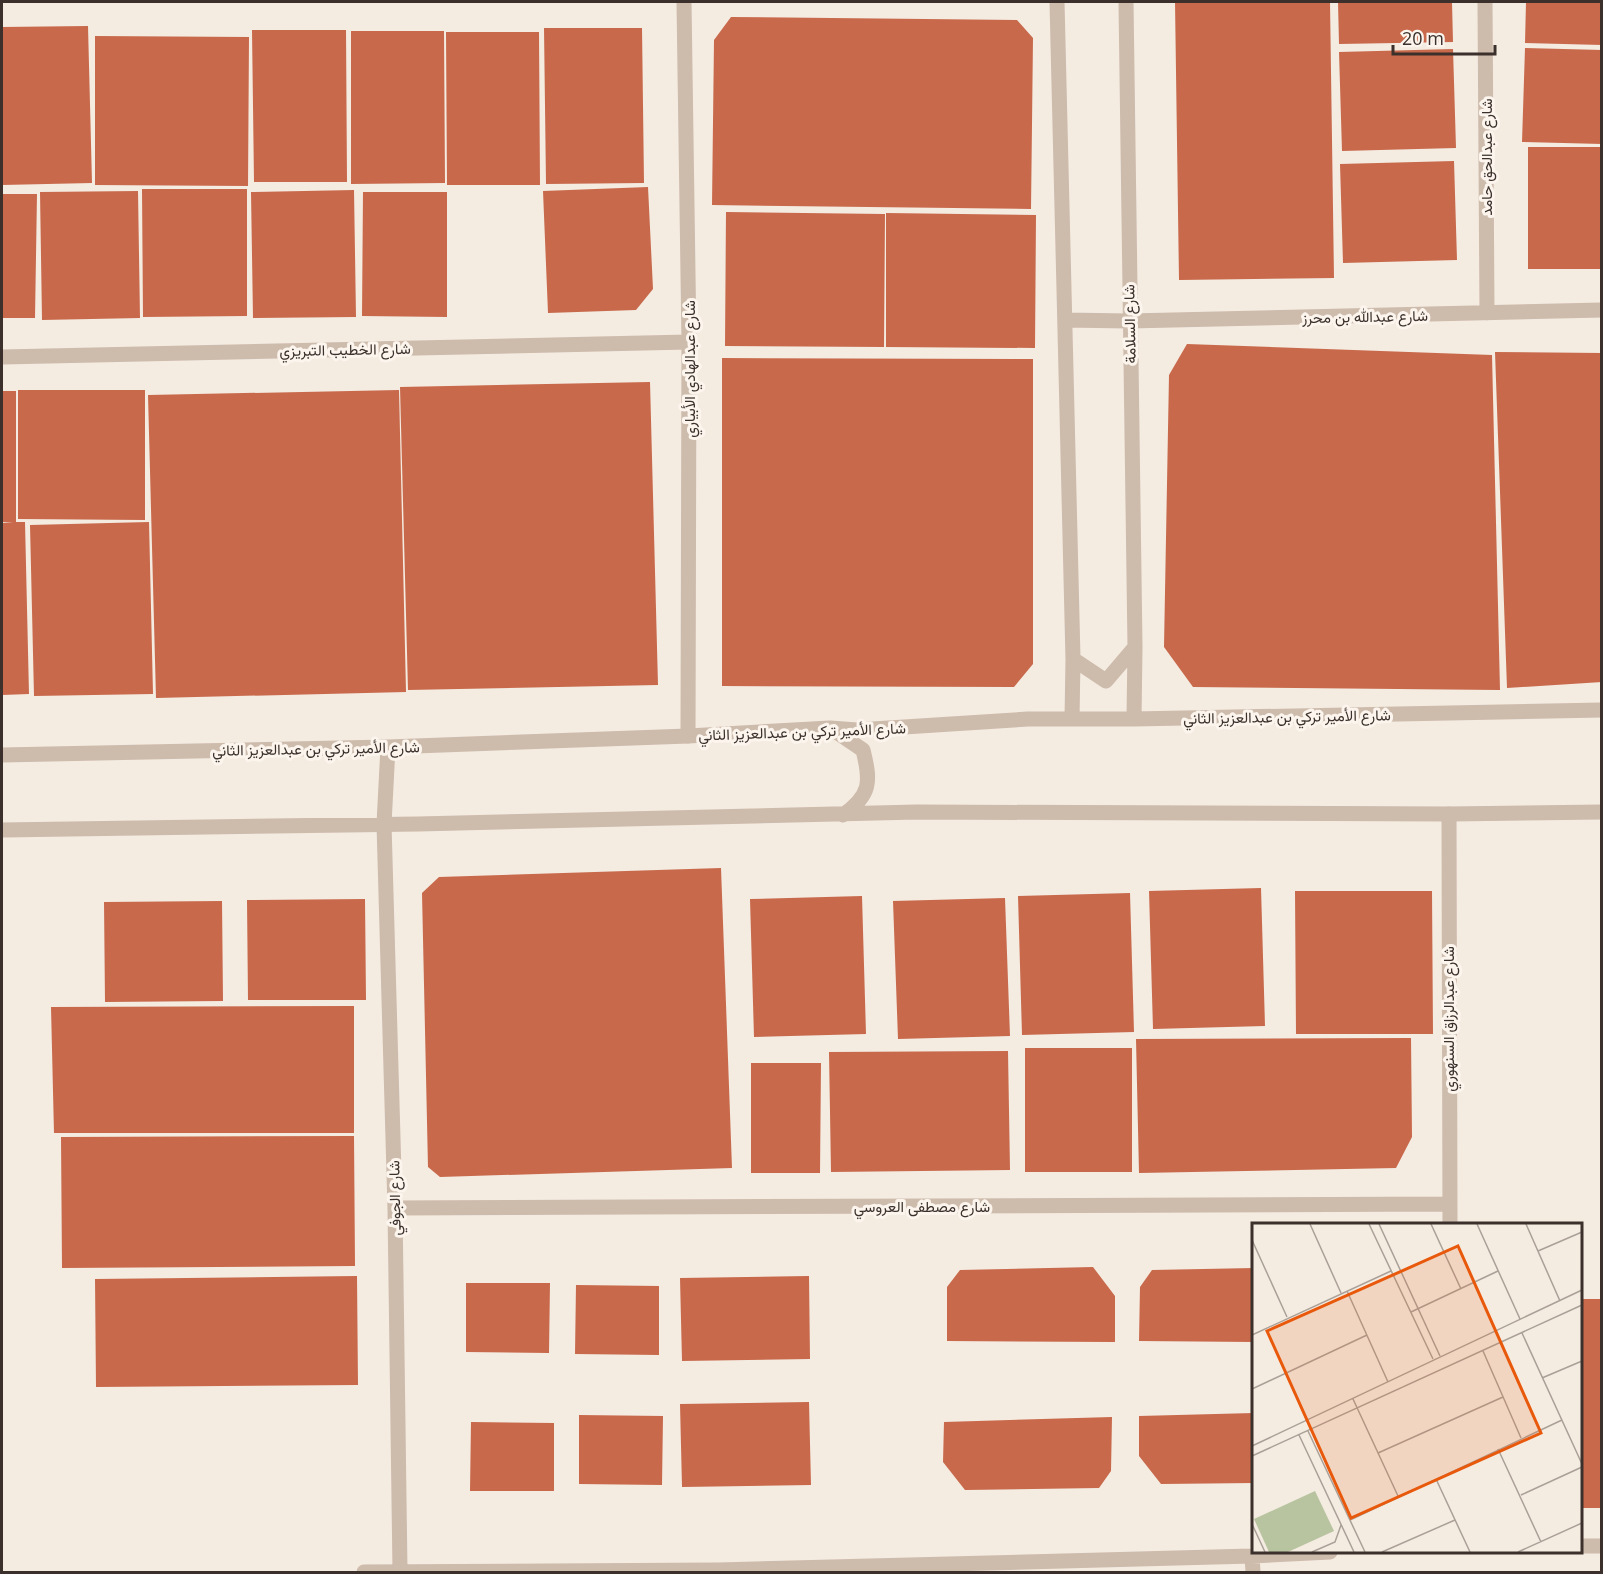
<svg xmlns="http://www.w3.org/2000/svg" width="1603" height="1574" font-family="'Open Sans',Vazirmatn,sans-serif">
<rect width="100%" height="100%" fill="#f4ebe1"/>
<!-- building -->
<path fill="#c8694b" d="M1175,2h155l4,276 -155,2z
M1338,2h114l1,40 -114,2z
M1526,2h76v43l-77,-2z
M731,17l286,3 16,18 -2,171 -319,-4 2,-165z
M88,26l4,157 -90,2v-158z
M544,28h98l2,155 -98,1z
M252,30h94l1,152h-93z
M351,31h93l1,152 -94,1z
M446,32h93l1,153h-93z
M95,36l154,1 -1,149 -153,-1z
M1525,48l77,2v94l-80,-2z
M1453,49l3,99 -114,3 -3,-99z
M1528,147h74v122h-74z
M1454,161l3,99 -114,3 -3,-99z
M648,187l5,102 -17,21 -88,3 -5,-122z
M142,189h105v127l-104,1z
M354,190l2,127 -103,1 -2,-126z
M138,191l2,127 -98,2 -2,-128z
M363,192h84v125l-85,-1z
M2,194h35l-2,124h-33z
M726,212l159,2 -1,133 -159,-1z
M886,213l150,2 -1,133 -149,-1z
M1187,344l305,11 8,335 -307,-3 -29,-40 5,-272z
M1495,352l107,1v329l-95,6z
M722,358l311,1v305l-19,23 -292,-1z
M650,382l8,303 -250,5 -8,-303z
M18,390h127v130l-127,-1z
M399,390l7,302 -250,6 -8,-303z
M2,391h14v131h9l4,172 -27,1v-172l11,-1h-11z
M149,522l4,172 -119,2 -4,-171z
M721,868l11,300 -292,9 -12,-10 -6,-274 17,-16z
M1261,888l4,138 -112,3 -4,-138z
M1295,891h137l1,143h-137z
M1130,893l4,139 -112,3 -4,-139z
M862,896l4,138 -112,3 -4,-138z
M1005,898l5,138 -112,3 -5,-138z
M365,899l1,101h-118l-1,-100z
M222,901l1,100 -118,1 -1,-100z
M354,1006v127h-300l-3,-126z
M1411,1038l1,99 -16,31 -257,5 -3,-134z
M1025,1048h107v124h-107z
M1008,1051l2,119 -179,2 -2,-120z
M751,1063h70l-1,110h-69z
M354,1136l1,130 -293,2 -1,-131z
M1093,1267l22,29v46l-168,-1v-54l13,-17z
M1254,1268v74l-115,-1 1,-54 12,-17z
M357,1276l1,109 -262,2 -1,-108z
M809,1276l1,83 -128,2 -2,-83z
M466,1283h84l-1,70 -83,-1z
M576,1285l83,1v69l-84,-1z
M1580,1299h22v209h-22z
M809,1402l2,83 -129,2 -2,-83z
M1254,1413v70l-93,1 -22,-28v-40z
M579,1415l84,1 -1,69 -83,-1z
M1112,1417l-1,54 -12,17 -134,2 -22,-28 1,-40z
M471,1422l83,1v68h-84z"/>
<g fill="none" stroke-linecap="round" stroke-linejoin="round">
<!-- minor -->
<path stroke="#cdbbac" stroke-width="15" d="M684,2l5,340 -1,394
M1485,2l2,311
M1129,321l473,-11
M2,357l687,-15
M1449,814l1,410
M384,824l11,384 5,363
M395,1208l1055,-4
M1580,1546h22
M1252,1556l1,16
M364,1572l355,-2 533,-14 78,-4"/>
<!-- tertiary -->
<path stroke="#cdbbac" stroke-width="15" d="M1057,2l16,657 -1,60
M1126,2l9,645 -1,72
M1065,320l64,1
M1073,659l33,22 29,-34
M832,729l31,21c8,32 8,45 -20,65
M2,755l386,-8 300,-11 142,-8 27,2 171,-11h106l468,-9
M384,824l4,-77
M2,830l416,-6 499,-12 532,2 153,-2"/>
</g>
<g text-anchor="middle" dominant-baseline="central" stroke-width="6" stroke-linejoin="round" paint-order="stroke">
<!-- street labels -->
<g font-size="15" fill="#3b302b" stroke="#fbf5ee">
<text transform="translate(1486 157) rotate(-90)">شارع عبدالحق حامد</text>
<text transform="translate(1365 316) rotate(-1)">شارع عبدالله بن محرز</text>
<text transform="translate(1129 324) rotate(-91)">شارع السلامة</text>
<text transform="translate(345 349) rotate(-1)">شارع الخطيب التبريزي</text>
<text transform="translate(689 369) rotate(-90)">شارع عبدالهادي الأبياري</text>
<text transform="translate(1287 716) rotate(-1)">شارع الأمير تركي بن عبدالعزيز الثاني</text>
<text transform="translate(802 731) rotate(-2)">شارع الأمير تركي بن عبدالعزيز الثاني</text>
<text transform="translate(316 748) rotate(-1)">شارع الأمير تركي بن عبدالعزيز الثاني</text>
<text transform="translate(1448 1019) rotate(-90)">شارع عبدالرزاق السنهوري</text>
<text transform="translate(394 1198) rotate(-91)">شارع الجوفي</text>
<text x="922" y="1206">شارع مصطفى العروسي</text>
</g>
</g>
<!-- overview -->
<g transform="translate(1252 1223)">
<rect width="330" height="330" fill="#f4ebe1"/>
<path d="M63,268l19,40 -46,21h-19l-15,-33z" fill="#b8c4a0"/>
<path fill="none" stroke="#aaa098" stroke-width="1.5" d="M58,1l31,69M117,1l64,135M127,1l61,132M179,1l30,65M225,1l43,95M274,1l34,77M0,17l35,77M286,28l44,-19M95,68l41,91M159,89l87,-41M270,110l60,131M0,112l139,-64M231,128l38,87M290,155l40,-17M0,166l115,-54M101,176l45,97M56,208l57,121M47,212l55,117M0,223l330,-156M246,226l43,93M126,230l125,-56M0,233l330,-151M184,256l34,73M269,272l61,-28M98,297l212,-100M0,301l13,28M60,329l23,-10 6,-17M130,329l73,-32M266,329l64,-29"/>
<path fill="#e8590c" fill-opacity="0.15" stroke="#e8590c" stroke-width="3" d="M206,23l83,187 -190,85 -84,-187z"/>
<rect width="330" height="330" fill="none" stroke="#3b302b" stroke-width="3"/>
</g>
<!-- border -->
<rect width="1603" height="1574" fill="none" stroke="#3b302b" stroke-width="6"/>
<!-- scale -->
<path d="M1393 45v9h102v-9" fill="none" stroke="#3b302b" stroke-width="3"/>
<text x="1402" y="45" font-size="18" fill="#3b302b" stroke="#fbf5ee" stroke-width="4.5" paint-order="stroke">20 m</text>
</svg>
